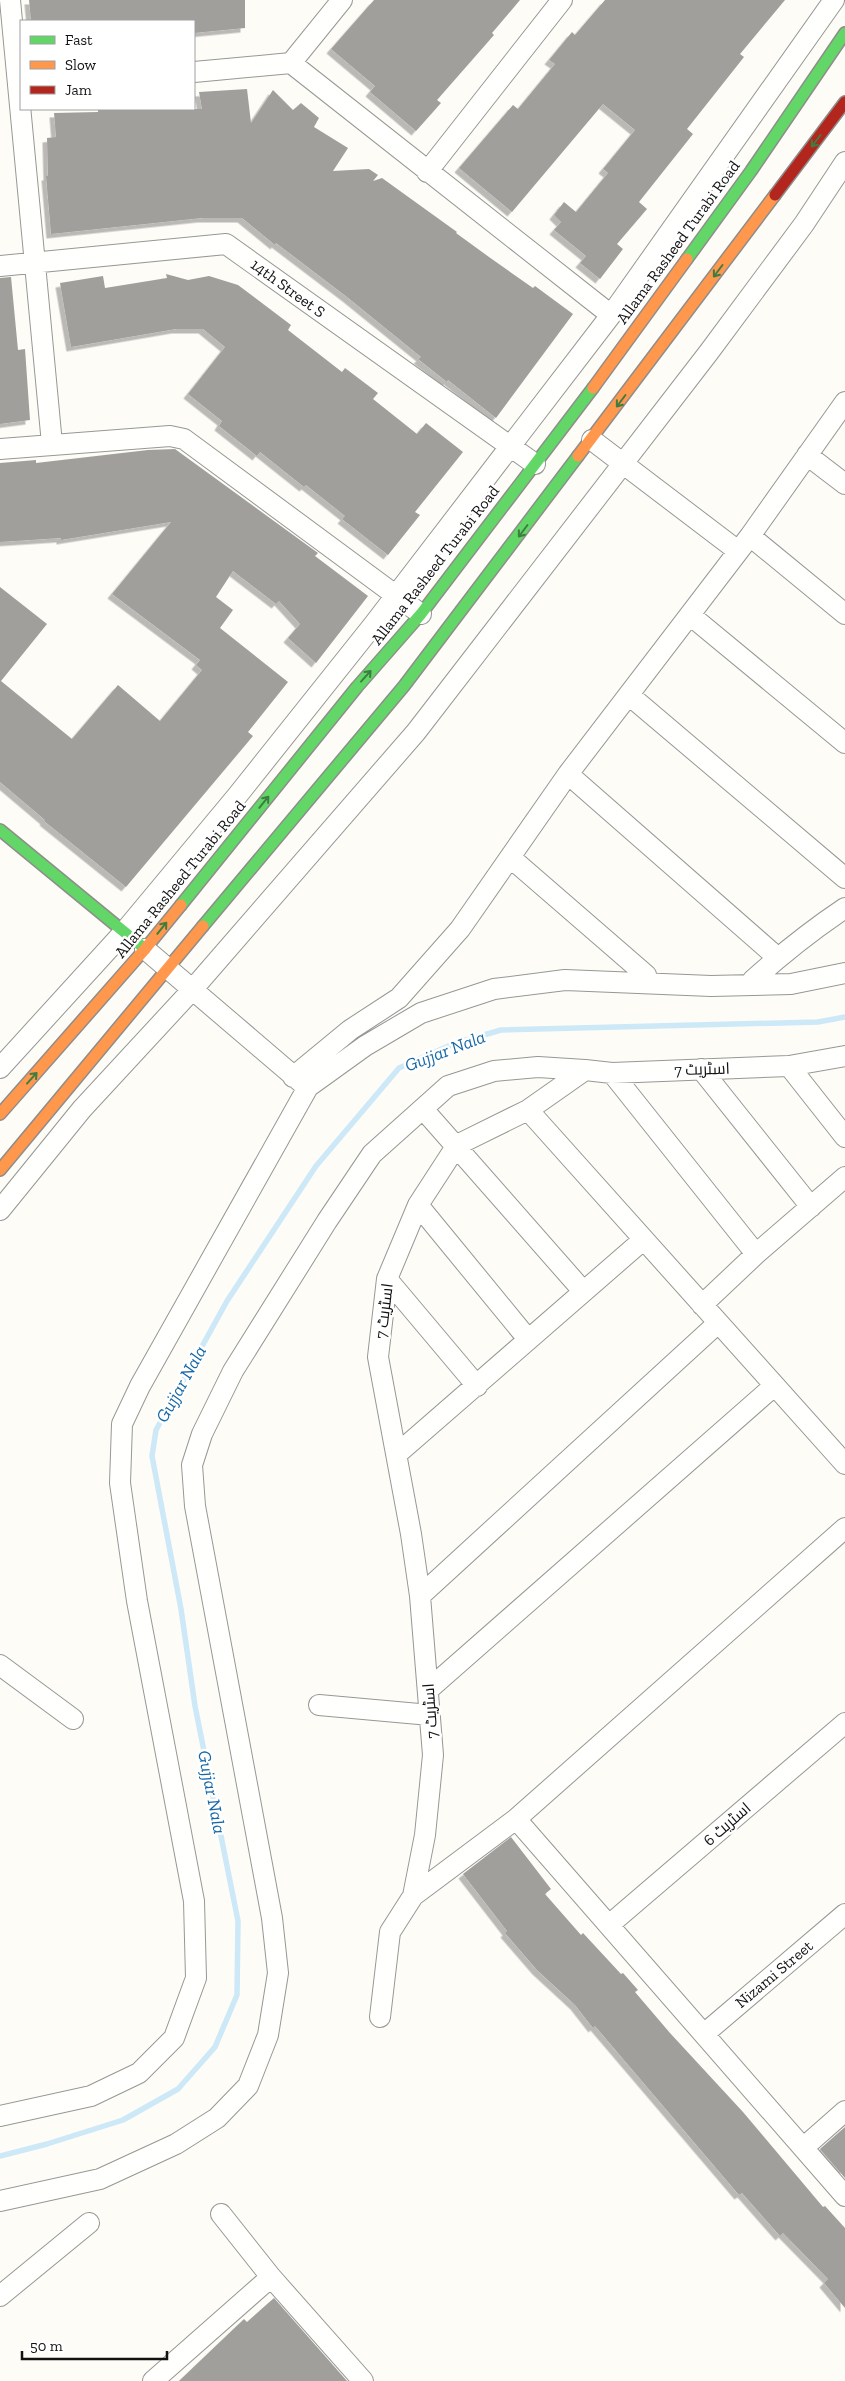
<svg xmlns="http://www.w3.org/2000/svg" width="845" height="2381" font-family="'Zilla Slab',Cairo,serif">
<defs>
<filter id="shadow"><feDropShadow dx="-4.5" dy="4.5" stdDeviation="0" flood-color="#0004"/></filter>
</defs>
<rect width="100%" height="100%" fill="#fdfcf7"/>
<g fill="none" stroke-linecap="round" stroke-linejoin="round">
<!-- stream -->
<path stroke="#cde8f7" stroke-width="5.5" d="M0,2156l47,-12 76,-24 55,-31 37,-42 22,-52 1,-74 -43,-215 -14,-97 -29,-153 4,-26 71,-129 89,-135 83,-98 54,-24 48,-14 317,-8 27,-5"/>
</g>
<!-- building -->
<path fill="#a19f9c" filter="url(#shadow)" d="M29,0h216v28l-51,5v-12h-163z
M374,0h146l-28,33 2,2 -57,65 4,3 -25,28 -46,-39 5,-6 -44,-37z
M605,0h180l-45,54 4,3 -57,72 6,5 -54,68 8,7 -30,35 6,5 -23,30 -20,-16 6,-7 -32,-26 7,-8 -7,-7 10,-13 12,10 32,-39 -5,-4 32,-39 -32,-26 -91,108 -53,-44 54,-63 5,4 37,-45 -6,-4 23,-28 3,3z
M247,89l4,34 22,-33 20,20 8,-7 18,15 -5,9 34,21 -15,23 36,-2 9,6 -5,6 9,-3 75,54 -1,1 33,24 44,31 2,-2 38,28 -77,104 -48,-38 -1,2 -29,-23 3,-2 -74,-60 -71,-54 -1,2 -33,-27h-40l-151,16 -5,-58h2l-1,-38 9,-1 -2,-24 44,-1v-3h104l-3,-17z
M166,274l22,6 21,-4 29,9 53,40 -3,5 54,42 3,-4 33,25 -5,6 44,35 9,-11 37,29 -48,60 5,3 -32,40 -46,-36 3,-3 -39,-31 -2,2 -44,-35 -3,4 -38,-30 3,-5 -34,-27 37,-47 -22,-18h-27l-105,18 -11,-64 43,-7 2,12 62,-10z
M11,277l7,73 7,-1 5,71 -30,4v-146z
M175,449l143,104 -3,3 53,40 -52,67 -28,-25 12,-14 -21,-23 -3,3 -43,-33 -17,26 17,13 -13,18 68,54 -40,50 5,4 -127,151 -82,-66 1,-1 -45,-38v-195l47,37 -46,57 71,58 46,-54 42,36 42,-51 -6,-5 4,-5 -88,-66 59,-72 -110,18v-2l-61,4v-79l36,-3v3l112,-13z
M511,1837l40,52 -6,5 36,41 2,-2 38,41 2,-1 15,17 -3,2 35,41 73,79 80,95 2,-1 20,22v80l-21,-25 4,-4 -45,-46 -3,3 -38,-43 -3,2 -144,-169 -2,2 -18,-23 -38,-35 -32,-37 2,-2 -44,-57z
M845,2127v51l-25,-29z
M274,2298l73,83h-168l65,-62 3,3z"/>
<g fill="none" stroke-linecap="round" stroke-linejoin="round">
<defs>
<path id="street" d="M10,0l42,444
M291,63l320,252
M194,72l97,-9 51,-63
M427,172l135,-172
M0,266l226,-22 309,220
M592,440l146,111
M0,449l170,-13 14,3 237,175
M807,455l38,29
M750,536l95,78
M690,615l155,128
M629,695l216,183
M568,774l210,184
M511,858l135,117 -1,8
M145,949l158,135
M753,985v-5c29,-26 59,-50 92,-72
M789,1066l56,71
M0,1068l124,-136 113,-136 137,-172 237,-309 223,-315
M701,1069l110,138
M612,1073l144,181
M293,1077l57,-47 49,-32 61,-69 108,-155 182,-238 95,-134
M423,1109l160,182
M528,1110l317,354
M418,1205l109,133
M0,1210l82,-101 110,-119 224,-258 293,-380 95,-128 41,-62
M387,1279l90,107
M702,1305l54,-51 89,-77
M397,1454l246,-214
M420,1596l298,-273
M0,1665l73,54
M428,1690l346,-304
M319,1705l111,10
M516,1819l329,377
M413,1896l103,-77 329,-291
M609,1925l236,-202
M380,2017l10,-85 23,-36 12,-61 8,-80 -13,-159 -9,-62 -33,-177 9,-78 31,-74 39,-60 71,-35 57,-40 27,3 177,-7 56,-10
M704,2034l141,-120
M0,2116l91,-20 48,-23 35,-35 22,-60 -2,-77 -57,-300 -17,-118 2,-59 18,-38 168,-299 57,-41 56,-33 73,-24 71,-9 146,6 80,-2 54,-11
M803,2148l42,-37
M0,2201l100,-22 76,-35 41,-26 31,-32 20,-51 10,-62 -6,-55 -77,-412 -3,-41 10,-31 31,-63 94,-150 45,-67 76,-68 46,-15 44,-4 47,3
M221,2214l50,63 92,104
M0,2296l89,-73
M153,2381l118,-104"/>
<path id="fast" d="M687,259l64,-88 94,-138
M0,830l145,119
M181,905l176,-218 64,-73 172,-226
M203,926l201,-240 174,-230"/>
<path id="slow" d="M593,388l94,-129
M578,456l197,-261
M0,1114l145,-165 36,-44
M0,1170l203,-244"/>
<path id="jam" d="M775,195l70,-93"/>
</defs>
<!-- street casing -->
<use href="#street" stroke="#979795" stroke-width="22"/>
<!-- fast casing -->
<use href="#fast" stroke="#8e8d8b" stroke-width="14"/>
<!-- slow casing -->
<use href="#slow" stroke="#8e8d8b" stroke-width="14"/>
<!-- jam casing -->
<use href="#jam" stroke="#8e8d8b" stroke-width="14"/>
<!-- street -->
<use href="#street" stroke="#fffffe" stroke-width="20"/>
<!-- fast -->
<use href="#fast" stroke="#63d668" stroke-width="11"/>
<!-- slow -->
<use href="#slow" stroke="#ff974d" stroke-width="11"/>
<!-- jam -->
<use href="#jam" stroke="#b3261e" stroke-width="11"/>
</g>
<!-- one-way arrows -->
<defs><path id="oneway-shaft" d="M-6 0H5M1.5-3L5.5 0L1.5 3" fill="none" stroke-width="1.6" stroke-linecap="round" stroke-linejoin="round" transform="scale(1.25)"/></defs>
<g stroke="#3e7d41">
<use href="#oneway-shaft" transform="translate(816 141) rotate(127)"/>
<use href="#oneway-shaft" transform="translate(718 271) rotate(127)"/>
<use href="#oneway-shaft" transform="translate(621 401) rotate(127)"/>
<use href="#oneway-shaft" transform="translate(523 531) rotate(127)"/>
<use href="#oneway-shaft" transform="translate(366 676) rotate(-48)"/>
<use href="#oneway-shaft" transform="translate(264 802) rotate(-51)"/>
<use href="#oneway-shaft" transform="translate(162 928) rotate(-51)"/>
<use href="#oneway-shaft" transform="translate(32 1078) rotate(-48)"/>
</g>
<g text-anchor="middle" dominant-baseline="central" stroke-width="5" stroke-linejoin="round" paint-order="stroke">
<!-- street labels -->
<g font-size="16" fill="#111" stroke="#fff">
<text transform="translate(678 242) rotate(-54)">Allama Rasheed Turabi Road</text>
<text transform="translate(288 288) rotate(36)">14th Street S</text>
<text transform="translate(435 565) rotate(-52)">Allama Rasheed Turabi Road</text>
<text transform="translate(180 879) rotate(-51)">Allama Rasheed Turabi Road</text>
<text transform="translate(702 1069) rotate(-2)">اسٹریٹ 7</text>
<text transform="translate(384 1311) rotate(-83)">اسٹریٹ 7</text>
<text transform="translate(430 1711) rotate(-94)">اسٹریٹ 7</text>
<text transform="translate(727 1824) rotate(-41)">اسٹریٹ 6</text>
<text transform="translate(774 1974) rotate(-40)">Nizami Street</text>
</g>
<!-- water labels -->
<g font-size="18" font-style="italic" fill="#1768a6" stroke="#fff">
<text transform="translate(445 1051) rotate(-21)">Gujjar Nala</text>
<text transform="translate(181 1384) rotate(-61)">Gujjar Nala</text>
<text transform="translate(212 1792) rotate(79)">Gujjar Nala</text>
</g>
</g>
<!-- legend -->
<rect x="20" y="20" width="175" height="90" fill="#ffffff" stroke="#a0a0a0"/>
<rect x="30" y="36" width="25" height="8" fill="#63d668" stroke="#a0a0a0"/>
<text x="65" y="45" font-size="15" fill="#111111">Fast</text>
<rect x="30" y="61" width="25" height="8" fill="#ff974d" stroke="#a0a0a0"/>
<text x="65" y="70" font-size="15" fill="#111111">Slow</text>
<rect x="30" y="86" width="25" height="8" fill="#b3261e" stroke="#a0a0a0"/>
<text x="65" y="95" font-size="15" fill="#111111">Jam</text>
<!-- scale -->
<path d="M22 2351v8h145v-8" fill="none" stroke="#111111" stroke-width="2.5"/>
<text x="30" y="2351" font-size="15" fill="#111111" stroke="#ffffff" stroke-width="4" paint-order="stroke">50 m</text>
</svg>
